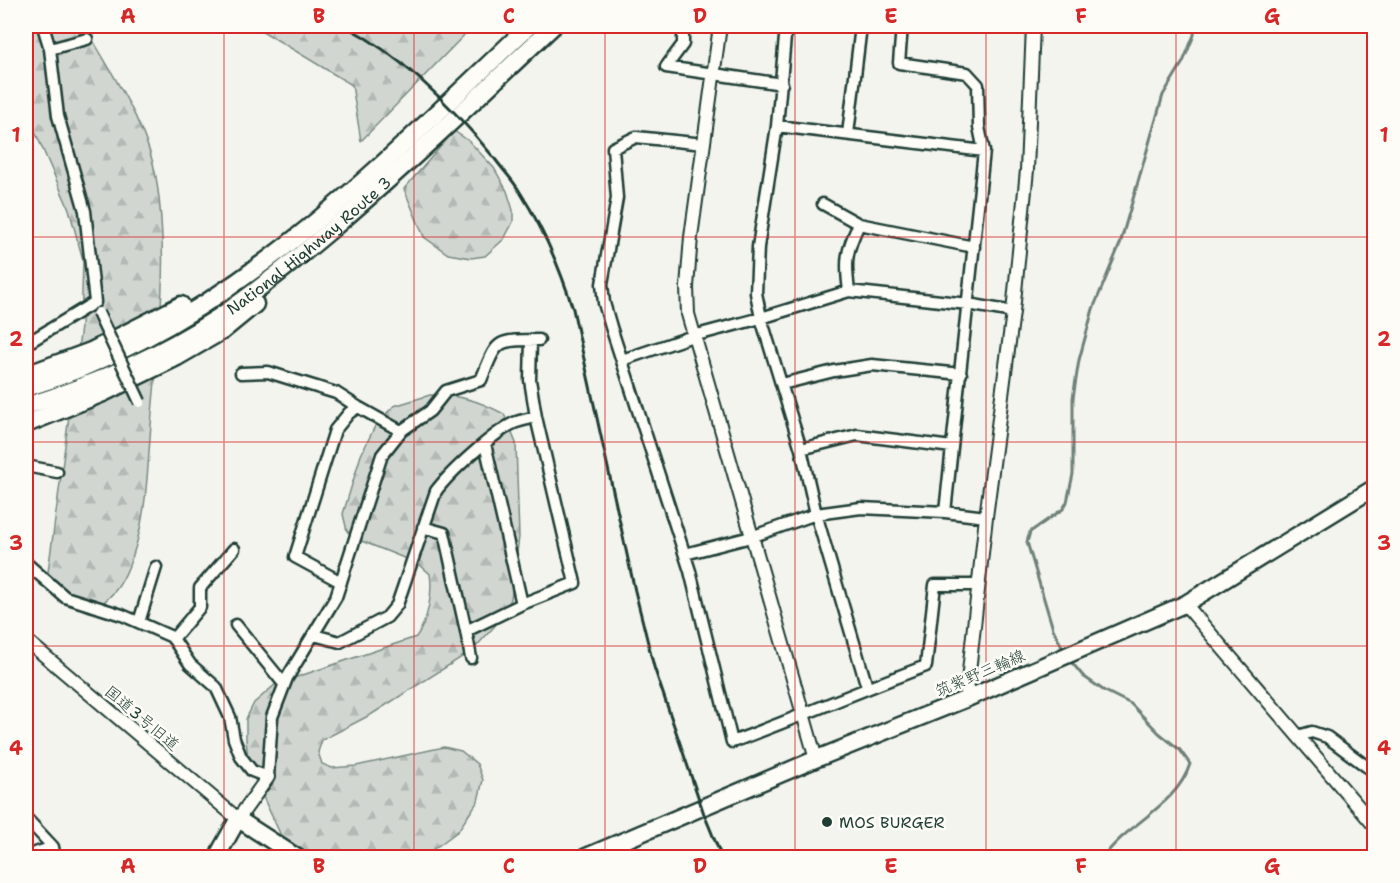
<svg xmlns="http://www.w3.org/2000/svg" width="1400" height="883" font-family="'Shantell Sans','Klee One',sans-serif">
<defs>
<pattern id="forest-firs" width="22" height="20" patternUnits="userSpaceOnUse" patternTransform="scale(1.5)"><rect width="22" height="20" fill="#d1d6d1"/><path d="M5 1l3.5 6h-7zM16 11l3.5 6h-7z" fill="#b3b9b4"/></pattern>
</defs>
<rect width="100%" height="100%" fill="#f4f4ef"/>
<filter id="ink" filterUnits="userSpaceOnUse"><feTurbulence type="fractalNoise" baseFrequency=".0167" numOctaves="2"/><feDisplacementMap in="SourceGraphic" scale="12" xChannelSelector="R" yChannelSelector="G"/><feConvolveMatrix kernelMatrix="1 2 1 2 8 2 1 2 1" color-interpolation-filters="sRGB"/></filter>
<g filter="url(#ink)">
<!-- forest -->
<path fill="url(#forest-firs)" stroke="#788a82" stroke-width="1.5" d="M26,26h59c25,46 62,98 71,151 14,82 2,166 -5,248 -4,48 -4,99 -23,143 -8,19 -14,26 -30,39l-47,-17 -3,-18 33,-245 2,-67 -14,-51 -43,-98z
M254,26h219l-112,115 -9,-56z
M454,131l15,10 25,27 13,23 6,19v12l-9,17 -19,17 -14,2 -23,-4 -24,-17 -20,-48z
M430,395c31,0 47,5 74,19l12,29 3,94 -8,62 -10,20 -28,31 -101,64 -50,26 -4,12 4,12 10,4 24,-2 88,-19 17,4 16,13 6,16 -5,21 -20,30 -35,26h-132l-42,-90 -3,-27v-21l8,-16 22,-19 140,-47c12,-16 17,-44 14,-63l-11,-10 -65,-26 -7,-7 -4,-17 18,-59 15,-31 18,-18z"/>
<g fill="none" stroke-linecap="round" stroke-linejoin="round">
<!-- stream -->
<path stroke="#6e8179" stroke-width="3" d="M1064,651l-11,-22 -26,-87 3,-10 33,-23 4,-7 6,-28v-76l6,-38 14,-51 27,-65 43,-149 20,-33 11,-27 1,-9
M1069,659l14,17 20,14 28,14 28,29 21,17 10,14c-13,42 -63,59 -87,94"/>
<defs>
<path id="minor" d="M43,26l7,23
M683,26v18l-17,23 116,17
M786,26l-9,100 -19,121 -2,46 5,25 40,131 15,65 51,173
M902,26l-3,37 68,10 11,12 1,42 5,24 -39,361
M777,126l207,25
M848,134l13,-108
M704,144l-68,-7 -23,11 4,50 -15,86 2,19 7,24 79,244 42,171c65,-24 129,-52 194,-76l9,-81h43
M823,204l36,20 115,23
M849,291c-4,-30 -3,-40 10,-67
M531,340l-1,40 6,37
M26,344l69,-42 -10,-91 -27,-95 -8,-67 37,-10
M622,360l71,-24 68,-18 88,-27 119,13 45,8
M241,373l27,-1 68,21 22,14
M782,384l52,-13 38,-6 89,9
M801,449l56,-14 95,12
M26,466l31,6
M423,527l21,6 22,98 56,-27
M685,554l66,-17 65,-23 45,-6 84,4 41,5
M26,563l39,34 57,18 50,22 18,27 26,23 14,30 4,22 7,18 11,14 16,6 4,-60 15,-39 49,-81 46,-142 19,-24 29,-20 16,-20 35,-11c17,-40 13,-40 58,-40
M341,582l-46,-25 40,-127 14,-17 9,-6 43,24
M139,622l17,-55
M236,625l48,59
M466,631l5,27
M314,635l26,7 47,-25 10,-12 39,-114c14,-19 57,-58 78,-68 7,-3 15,-4 22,-6l39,166 -53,21 -37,-160
M173,639l27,-32v-19l34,-39
M1298,736l14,-4 15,5 47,35
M26,818l27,29 2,11
M26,856l27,-9"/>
<path id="tertiary" d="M720,26l-29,211 -4,50 1,27 128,445
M1185,604l189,221
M26,640l212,179 30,-42
M966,699l20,-182 27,-205 14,-142 6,-144"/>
<path id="primary" d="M218,858l2,-7 18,-32 60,39
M583,858l233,-99 150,-60 219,-95 189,-116"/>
<g id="trunk">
<path d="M26,375l65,-24 90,-46"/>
<path d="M26,388c202,-61 353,-221 503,-362"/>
<path id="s1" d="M26,406c67,-21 133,-50 193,-89 40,-27 77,-58 114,-89 76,-65 148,-134 220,-202"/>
<path d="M26,424l77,-31 74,-36 45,-26 33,-27"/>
</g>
</defs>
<!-- minor casing -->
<use href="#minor" stroke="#1f3d34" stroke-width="15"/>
<!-- tertiary casing -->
<use href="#tertiary" stroke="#1f3d34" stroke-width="16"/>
<!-- primary casing -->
<use href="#primary" stroke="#1f3d34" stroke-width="20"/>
<!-- trunk casing -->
<use href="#trunk" stroke="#1f3d34" stroke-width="21"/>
<!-- minor -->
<use href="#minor" stroke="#fdfcf7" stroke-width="10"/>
<!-- tertiary -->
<use href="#tertiary" stroke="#fdfcf7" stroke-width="12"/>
<!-- primary -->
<use href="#primary" stroke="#fdfcf7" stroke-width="15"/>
<!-- trunk -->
<use href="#trunk" stroke="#fdfcf7" stroke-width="16"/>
<!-- rail -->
<path stroke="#1f3d34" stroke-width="3" d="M345,26c59,31 108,81 150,133 8,11 18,21 25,33 23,36 40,76 53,117l62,282 19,76 50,147 18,44"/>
<defs>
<path id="minor-bridge" d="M98,313l42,89"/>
</defs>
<!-- minor-bridge casing -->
<use href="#minor-bridge" stroke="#1f3d34" stroke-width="15" stroke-linecap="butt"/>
<!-- minor-bridge -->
<use href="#minor-bridge" stroke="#fdfcf7" stroke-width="10"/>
</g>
</g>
<!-- grid -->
<path fill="none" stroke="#d62828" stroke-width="1.5" stroke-opacity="0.55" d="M224,26v832M414,26v832M605,26v832M795,26v832M986,26v832M1176,26v832M26,237h1348M26,442h1348M26,646h1348"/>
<!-- markers -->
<circle fill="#1f3d34" stroke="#fdfcf7" stroke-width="2" cx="827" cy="822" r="6"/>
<g text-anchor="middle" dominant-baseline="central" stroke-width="5" stroke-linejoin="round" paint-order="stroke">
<!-- street labels -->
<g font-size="16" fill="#1f3d34" stroke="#fdfcf7">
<text stroke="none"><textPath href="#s1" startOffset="328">National Highway Route 3</textPath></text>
<text transform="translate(980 673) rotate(-23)">筑紫野三輪線</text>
<text transform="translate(142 718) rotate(40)">国道3号旧道</text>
</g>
<!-- poi labels -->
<g font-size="16" fill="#1f3d34" stroke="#fdfcf7" text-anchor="start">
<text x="839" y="822">MOS BURGER</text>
</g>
</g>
<!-- margin -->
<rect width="1400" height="883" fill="none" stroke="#fdfcf7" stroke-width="66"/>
<rect x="33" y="33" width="1334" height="817" fill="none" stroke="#d62828" stroke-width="2"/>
<g font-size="20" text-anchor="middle" font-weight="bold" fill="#d62828">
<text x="128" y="23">A</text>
<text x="319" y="23">B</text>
<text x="509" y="23">C</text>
<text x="700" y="23">D</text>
<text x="891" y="23">E</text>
<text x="1081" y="23">F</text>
<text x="1272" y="23">G</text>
<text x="16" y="142">1</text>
<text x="1384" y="142">1</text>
<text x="16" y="346">2</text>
<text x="1384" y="346">2</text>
<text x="16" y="550">3</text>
<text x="1384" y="550">3</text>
<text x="16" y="755">4</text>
<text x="1384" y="755">4</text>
<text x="128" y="873">A</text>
<text x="319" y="873">B</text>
<text x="509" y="873">C</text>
<text x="700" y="873">D</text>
<text x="891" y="873">E</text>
<text x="1081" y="873">F</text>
<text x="1272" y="873">G</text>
</g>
</svg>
